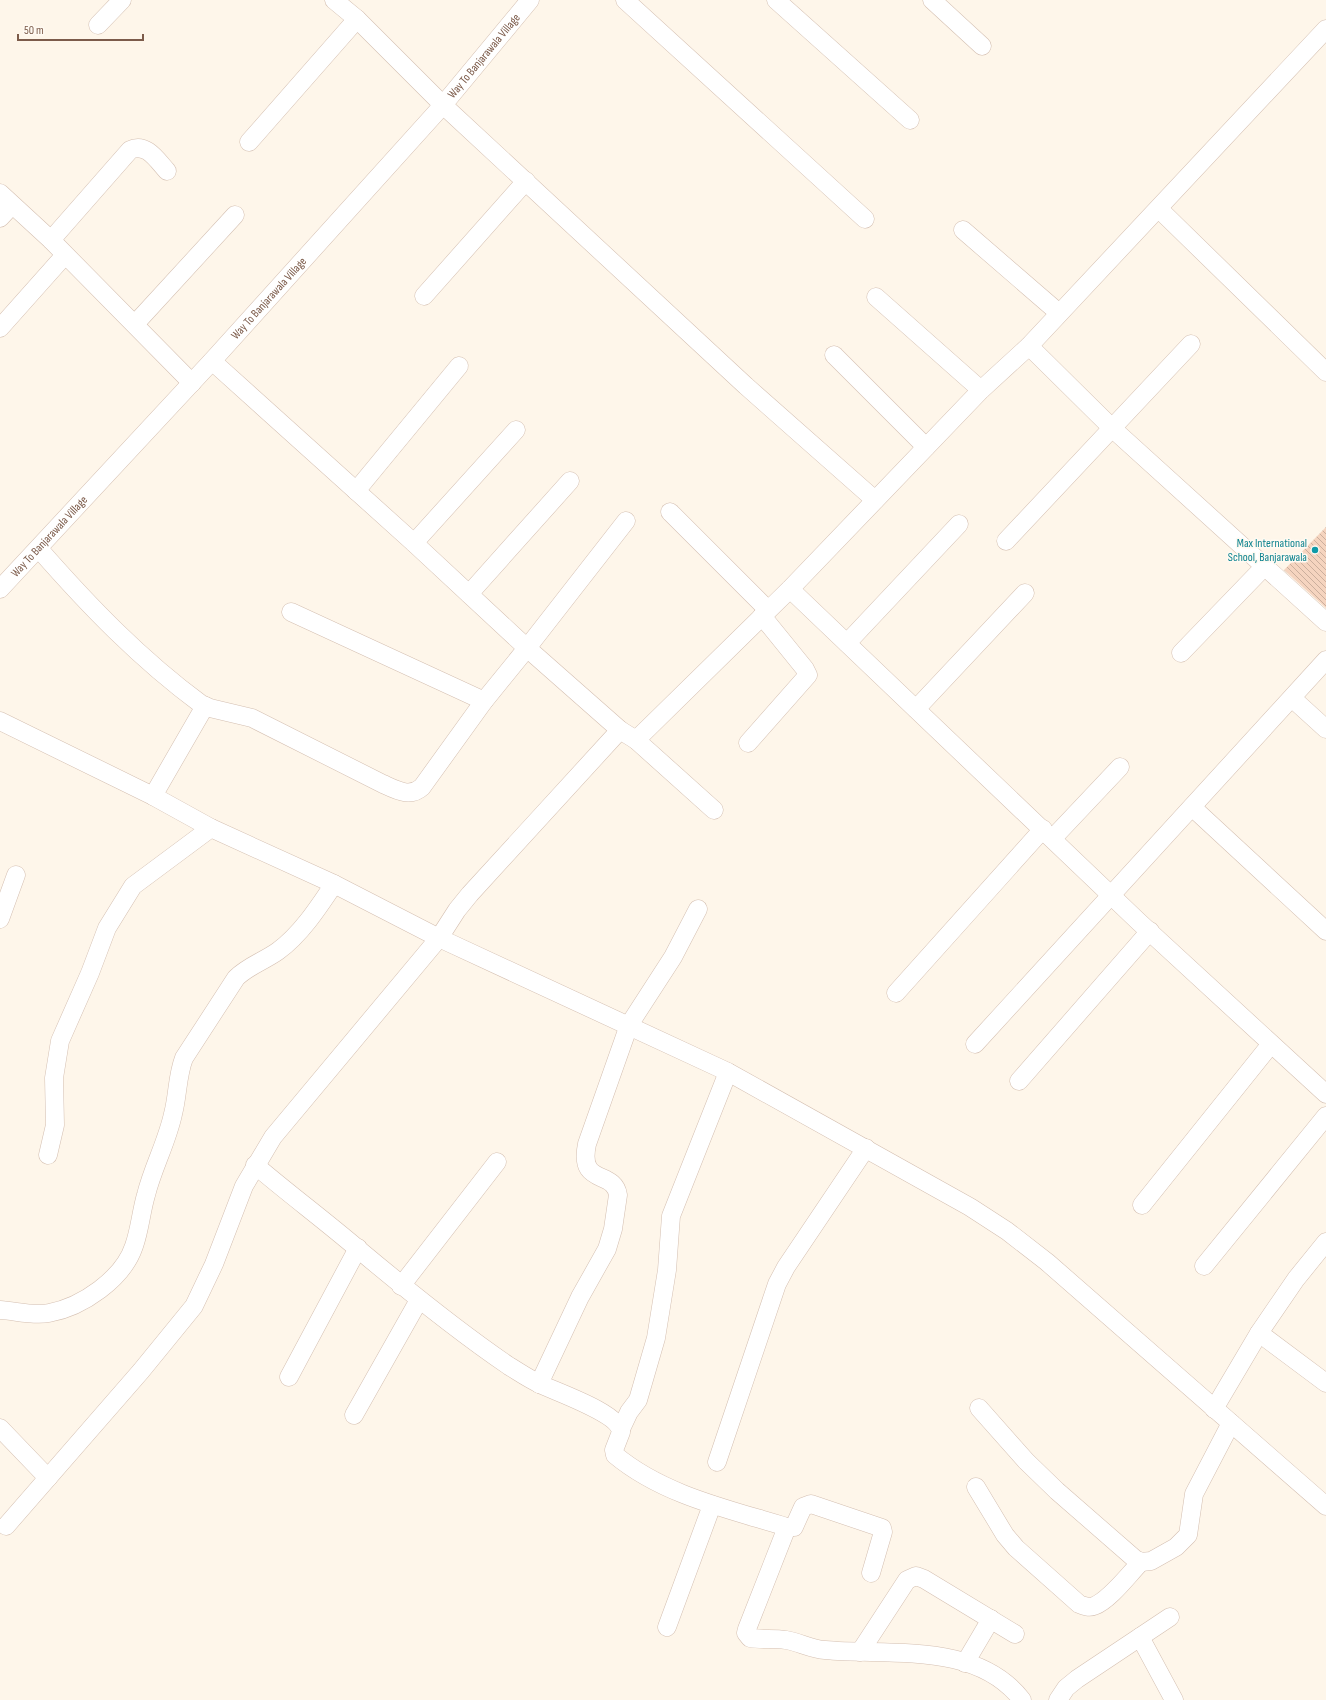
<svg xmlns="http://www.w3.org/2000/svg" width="1326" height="1700" font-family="'Sofia Sans Condensed',sans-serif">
<defs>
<pattern id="building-back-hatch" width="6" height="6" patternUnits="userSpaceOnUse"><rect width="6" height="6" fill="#f5d4bf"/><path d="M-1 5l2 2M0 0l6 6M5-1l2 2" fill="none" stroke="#cbaf9d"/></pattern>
</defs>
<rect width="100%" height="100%" fill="#fef6ea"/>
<!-- building -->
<path fill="url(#building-back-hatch)" d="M1326,527v81l-42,-38z"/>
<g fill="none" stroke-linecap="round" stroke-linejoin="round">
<defs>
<g id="street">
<path d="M334,0l23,19 86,86 303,281 129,114"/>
<path d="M625,0l240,219"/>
<path d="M776,0l134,120"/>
<path d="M932,0l50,46"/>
<path d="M98,25l24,-25"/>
<path d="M249,142l108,-123"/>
<path d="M0,193l51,47 141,143"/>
<path d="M1159,209l167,163"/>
<path d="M0,218l12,-13"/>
<path d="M963,230l96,83"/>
<path d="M51,240l79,-90c16,-8 27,10 37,21"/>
<path d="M424,296l102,-115"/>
<path d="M876,297l105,93"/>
<path d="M135,324l100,-109"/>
<path d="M0,328l65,-73"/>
<path d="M1029,346l84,83 213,193"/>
<path d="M834,355l92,92"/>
<path d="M212,361l202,182 113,105 93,82"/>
<path d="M356,491l103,-125"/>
<path d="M670,512l98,98"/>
<path d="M1006,541l185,-197"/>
<path d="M414,543l102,-113"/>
<path d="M39,549c50,57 101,110 162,155l9,4 42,10 131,66c13,6 27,14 39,3l62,-86 43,-53 99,-127"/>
<path id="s1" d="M0,589l212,-228 231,-256 87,-105"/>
<path d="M790,589l349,333 187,172"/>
<path d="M469,594l101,-113"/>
<path d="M291,612l193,89"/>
<path d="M847,643l112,-119"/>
<path d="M1181,653l84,-87"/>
<path d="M1293,699l33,30"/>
<path d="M916,709l109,-116"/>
<path d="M0,721l153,75 58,32 123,56 105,54 289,134 242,135 37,24 40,31 279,244"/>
<path d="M636,740l78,70"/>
<path d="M748,743l60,-68 -3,-6 -43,-53"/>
<path d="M153,796l52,-90"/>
<path d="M1192,807l134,124"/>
<path d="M1053,838l67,-71"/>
<path d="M0,919l16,-44"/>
<path d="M896,993l147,-164"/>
<path d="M975,1044l351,-384"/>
<path d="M1019,1081l131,-150"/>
<path d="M48,1155l7,-30 -1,-47 6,-37 30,-68 17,-45 26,-42 78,-58"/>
<path d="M255,1165c34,29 69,55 103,84 49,41 98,81 151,117 10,6 20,13 31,18 16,8 79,29 81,48l-7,18 1,5c48,40 113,54 172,72h7l9,-20 8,-3 71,24 1,4 -12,41"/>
<path d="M1142,1205l129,-161"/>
<path d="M1326,1242l-30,37 -37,54 67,50"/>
<path d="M1204,1266l122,-150"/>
<path d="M401,1286l96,-124"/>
<path d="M0,1310c16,1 33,6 49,3 33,-6 74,-34 85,-67 6,-17 7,-34 12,-51 7,-28 21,-53 27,-81 5,-19 4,-38 11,-56l52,-80c12,-12 28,-17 42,-27 23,-17 40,-43 56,-67"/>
<path d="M289,1377l69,-129"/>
<path d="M539,1384l41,-87 27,-48 6,-20 5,-34c-4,-26 -40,-8 -31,-51l42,-119 44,-68 25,-48"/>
<path d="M979,1408l47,53 31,30 78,68 6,3 10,-1 25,-14 12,-12 6,-41 37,-71"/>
<path d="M1214,1409l45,-76"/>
<path d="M354,1415l65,-115"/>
<path d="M0,1428l48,50"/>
<path d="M621,1429l8,-17 9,-12 18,-62 11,-68 4,-54 57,-144"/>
<path d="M717,1462l60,-178 9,-17 80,-119"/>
<path d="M976,1487l29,48 11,13 63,56c5,2 10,4 15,2 16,-6 35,-32 47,-44"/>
<path d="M6,1526l135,-155 53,-65 20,-42 30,-78 29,-49 166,-199 18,-28 13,-16 150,-164 16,10 154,-151 191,-199 48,-44 297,-317"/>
<path d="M787,1527l-40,102 -1,4 4,5c12,2 24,0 36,2 13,2 25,9 39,10 64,6 152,-9 197,50"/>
<path d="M667,1627l45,-122"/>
<path d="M1140,1637l34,63"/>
<path d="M860,1652l47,-72 9,-4 8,3 91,55"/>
<path d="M965,1663l26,-44"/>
<path d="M1058,1700l8,-12 11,-9 93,-62"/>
</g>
</defs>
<!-- street casing -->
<use href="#street" stroke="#d4bfb1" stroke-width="19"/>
<!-- street -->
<use href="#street" stroke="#fff" stroke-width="18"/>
</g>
<!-- markers -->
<circle fill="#0f9aa8" stroke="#fffaf2" stroke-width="1.5" cx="1315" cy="550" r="4"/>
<g text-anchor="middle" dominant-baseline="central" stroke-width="3" stroke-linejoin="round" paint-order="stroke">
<!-- street labels -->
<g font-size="12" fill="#7c5b4a" stroke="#fffaf2">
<text stroke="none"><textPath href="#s1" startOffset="720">Way To Banjarawala Village</textPath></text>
<text stroke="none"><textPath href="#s1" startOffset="396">Way To Banjarawala Village</textPath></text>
<text stroke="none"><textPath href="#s1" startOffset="72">Way To Banjarawala Village</textPath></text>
</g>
<!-- culture labels -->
<g font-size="12" fill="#0d838f" stroke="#fffaf2" text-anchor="end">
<text x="1307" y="543">Max International<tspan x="1307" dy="14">School, Banjarawala</tspan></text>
</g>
</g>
<!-- scale -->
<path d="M18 34v6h125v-6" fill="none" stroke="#7c5b4a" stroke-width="2"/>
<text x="24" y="34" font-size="12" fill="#7c5b4a" stroke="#fffaf2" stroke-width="3" paint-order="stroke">50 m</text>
</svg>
